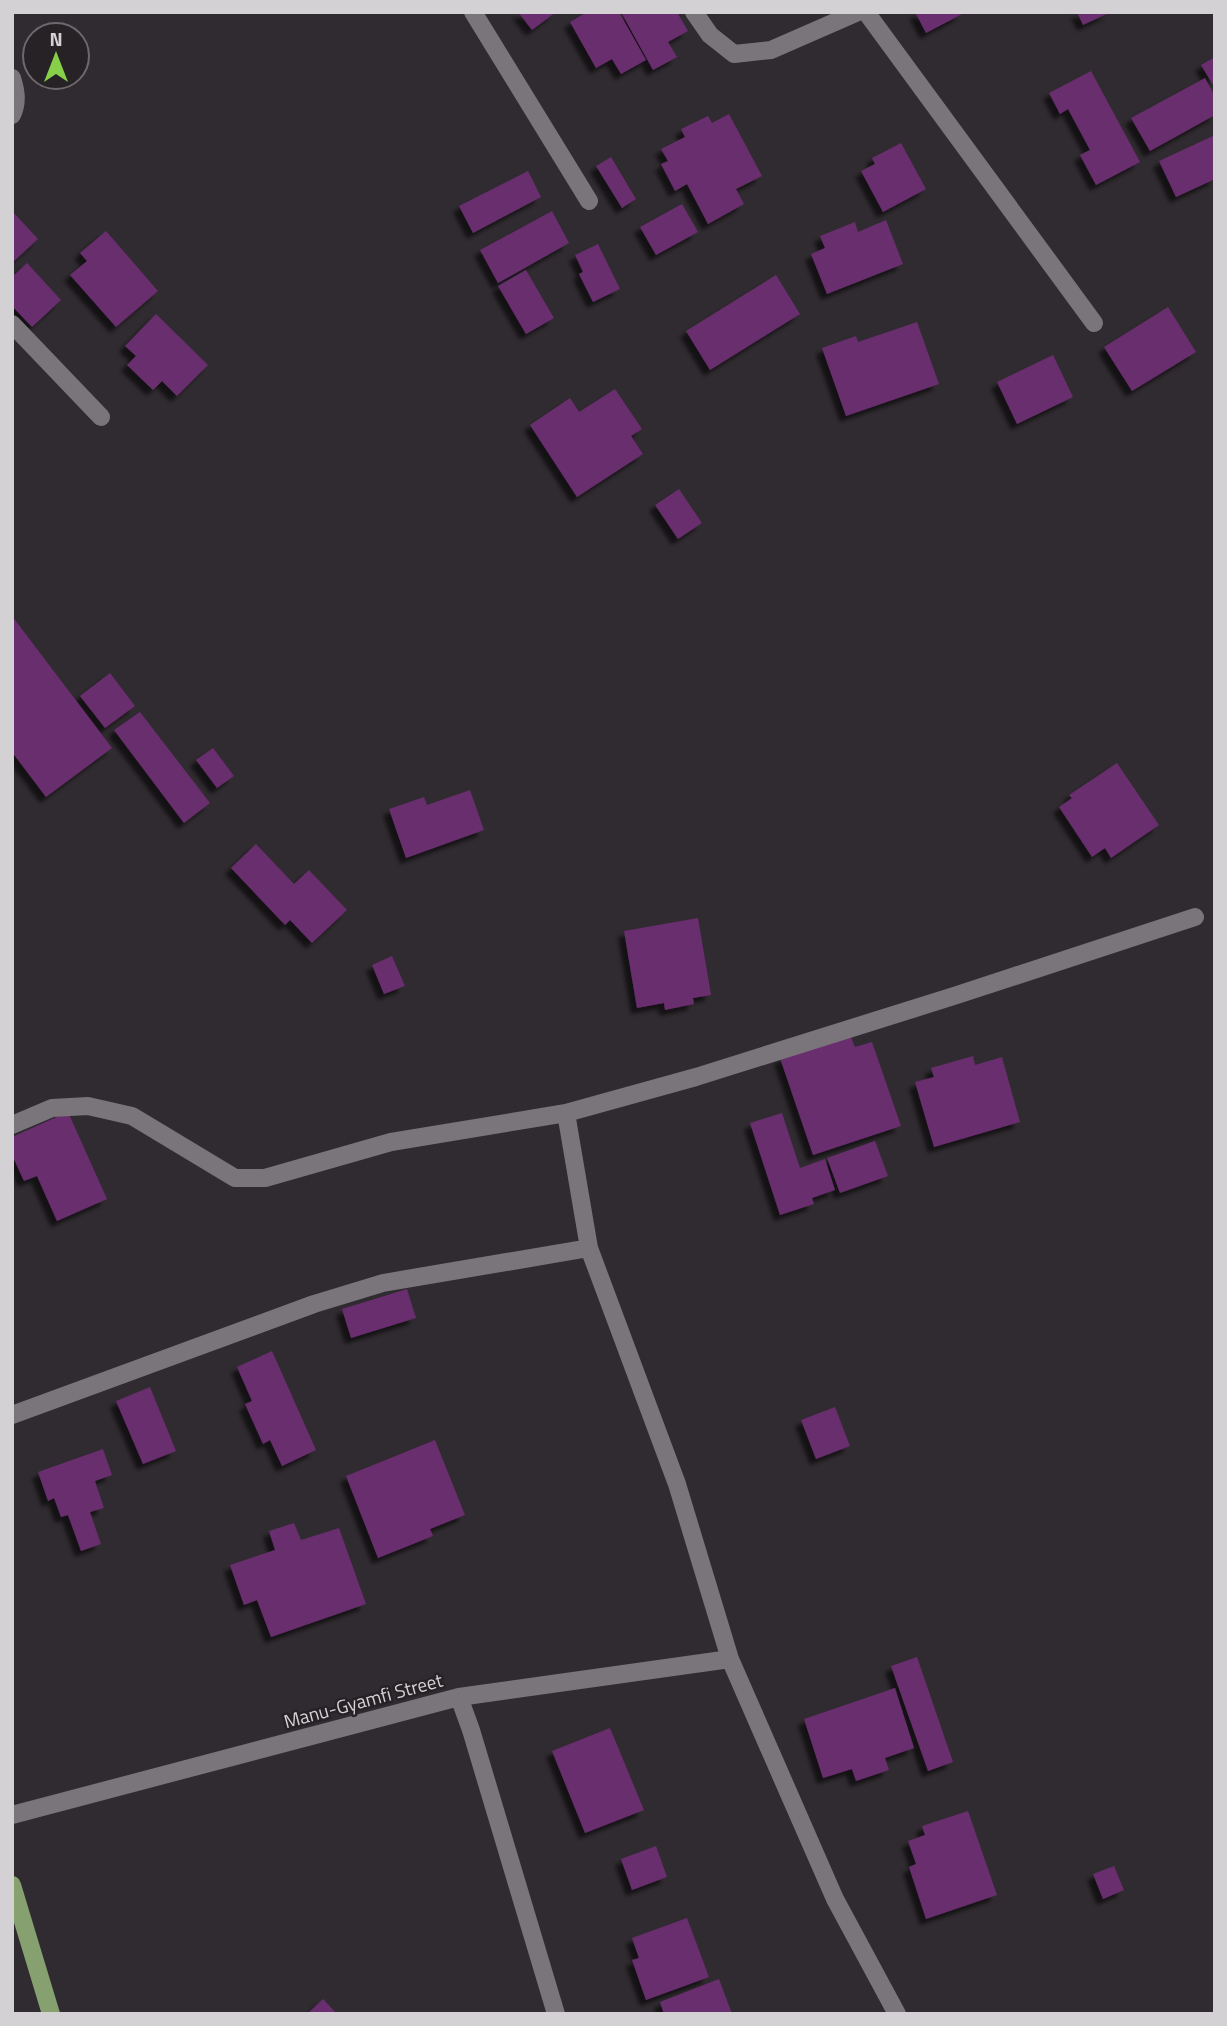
<svg xmlns="http://www.w3.org/2000/svg" width="1227" height="2026" font-family="'Titillium Web',sans-serif">
<defs>
<filter id="shadow"><feDropShadow dx="-6" dy="6" stdDeviation="2" flood-color="#0009"/></filter>
</defs>
<rect width="100%" height="100%" fill="#302b30"/>
<!-- building -->
<path fill="#692d6e" filter="url(#shadow)" d="M518,12h38l-24,18z
M587,12h32l27,48 -25,14 -9,-15 -16,9 -26,-46z
M621,12h56l11,19 -20,11 9,15 -24,13z
M915,12h46l1,2 -36,19z
M1077,12h34l-28,13z
M1215,57v31l-14,-23z
M1091,71l49,91 -44,23 -16,-30 10,-5 -22,-41 -8,5 -11,-21z
M1205,78l10,18v19l-65,36 -19,-33z
M729,114l33,62 -26,13 8,15 -36,20 -21,-40 -12,7 -14,-27 7,-3 -7,-12 24,-12 -4,-8 27,-13 4,7z
M1215,135v44l-39,18 -17,-36z
M901,143l25,46 -43,23 -22,-41 14,-7 -3,-6z
M611,157l25,42 -14,9 -26,-42z
M528,171l13,26 -68,36 -14,-27z
M682,204l16,28 -42,23 -16,-28z
M12,211l26,28 -26,24z
M552,211l17,32 -71,40 -18,-33z
M886,220l17,44 -76,30 -16,-40 14,-6 -5,-12 35,-14 3,10z
M106,231l52,60 -42,36 -46,-52 17,-14 -7,-8z
M598,244l22,45 -27,13 -14,-28 4,-2 -8,-17z
M27,263l34,37 -29,27 -20,-21v-29z
M526,270l28,48 -28,16 -28,-48z
M776,275l24,39 -90,56 -24,-39z
M1168,307l28,45 -64,39 -28,-44z
M156,314l52,51 -31,31 -15,-15 -9,9 -26,-25 9,-9 -11,-10z
M917,322l22,62 -93,32 -24,-68 34,-12 2,6z
M1053,355l20,42 -56,27 -20,-42z
M615,389l27,40 -11,7 12,18 -66,43 -47,-72 40,-27 9,14z
M679,489l23,34 -24,16 -23,-34z
M12,616l100,132 -66,49 -34,-45z
M110,673l25,33 -30,22 -25,-32z
M140,712l70,91 -26,20 -70,-93z
M213,748l21,28 -17,12 -21,-28z
M1117,763l42,62 -48,33 -6,-10 -13,9 -33,-50 13,-9 -3,-3z
M470,790l14,40 -78,28 -17,-49 35,-12 3,8z
M256,844l38,40 15,-14 38,40 -35,33 -22,-23 -5,5 -54,-57z
M698,918l13,77 -18,3 1,6 -29,6 -1,-7 -27,5 -13,-77z
M392,956l13,30 -21,8 -12,-29z
M850,1035l5,12 17,-5 29,84 -88,29 -33,-97z
M973,1056l2,9 27,-8 18,65 -86,25 -19,-65 19,-5 -3,-9z
M68,1112l39,87 -50,22 -20,-45 -13,5 -12,-26v-18z
M782,1113l18,55 25,-9 10,31 -23,8 2,6 -34,11 -30,-92z
M875,1141l13,35 -48,17 -13,-35z
M407,1289l9,29 -65,20 -9,-29z
M272,1351l44,99 -34,16 -12,-26 -7,4 -18,-40 7,-3 -15,-34z
M150,1387l26,64 -33,13 -27,-63z
M835,1407l15,39 -34,13 -15,-39z
M435,1440l30,75 -35,14 3,7 -55,22 -32,-82z
M103,1449l9,26 -17,6 9,27 -14,4 11,32 -20,7 -13,-36 -7,2 -7,-19 -6,3 -10,-29z
M294,1523l7,17 38,-12 27,76 -95,33 -14,-37 -13,5 -14,-40 45,-15 -6,-19z
M917,1657l36,105 -25,9 -37,-105z
M895,1688l19,60 -29,10 4,12 -33,11 -4,-12 -29,9 -19,-59z
M610,1728l34,82 -59,23 -33,-82z
M968,1811l29,84 -71,24 -17,-52 7,-3 -8,-23 17,-6 -3,-9z
M656,1846l11,31 -35,13 -11,-31z
M1114,1866l10,24 -21,9 -10,-25z
M687,1918l22,59 -63,23 -14,-40 7,-2 -7,-20z
M719,1979l13,35h-68l-4,-12z
M323,1999l14,15h-30z"/>
<g fill="none" stroke-linecap="round" stroke-linejoin="round">
<!-- minor -->
<path stroke="#7a757a" stroke-width="18" d="M473,12l116,189
M694,12l16,23 24,19 37,-4 87,-38
M866,12l228,311
M12,78c4,13 6,24 0,37
M12,324l89,93
M566,1113l23,135 88,236 53,175 105,240 62,115
M12,1125l40,-17 36,-2 44,10 103,62h30l126,-36 175,-29 130,-36 261,-82 238,-78
M12,1415l302,-111 69,-21 206,-35
M459,1697l12,33 85,284
M12,1815l447,-118 271,-38"/>
<!-- major -->
<path stroke="#86a070" stroke-width="18" d="M12,1885l39,129"/>
</g>
<g text-anchor="middle" dominant-baseline="central" stroke-width="5" stroke-linejoin="round" paint-order="stroke">
<!-- street labels -->
<g font-size="19" fill="#d4d1d4" stroke="#262226">
<text transform="translate(363 1700) rotate(-15)">Manu-Gyamfi Street</text>
</g>
</g>
<!-- border -->
<rect width="1227" height="2026" fill="none" stroke="#d4d1d4" stroke-width="28"/>
<!-- north arrow -->
<g transform="translate(56 56)"><circle r="33" fill="#262226" stroke="#6c686c" stroke-width="2"/>
<path d="M0-5L12 26L0 18L-12 26Z" fill="#88cf49"/>
<text y="-10" font-size="19" font-weight="bold" text-anchor="middle" fill="#d4d1d4">N</text>
</g>
</svg>
